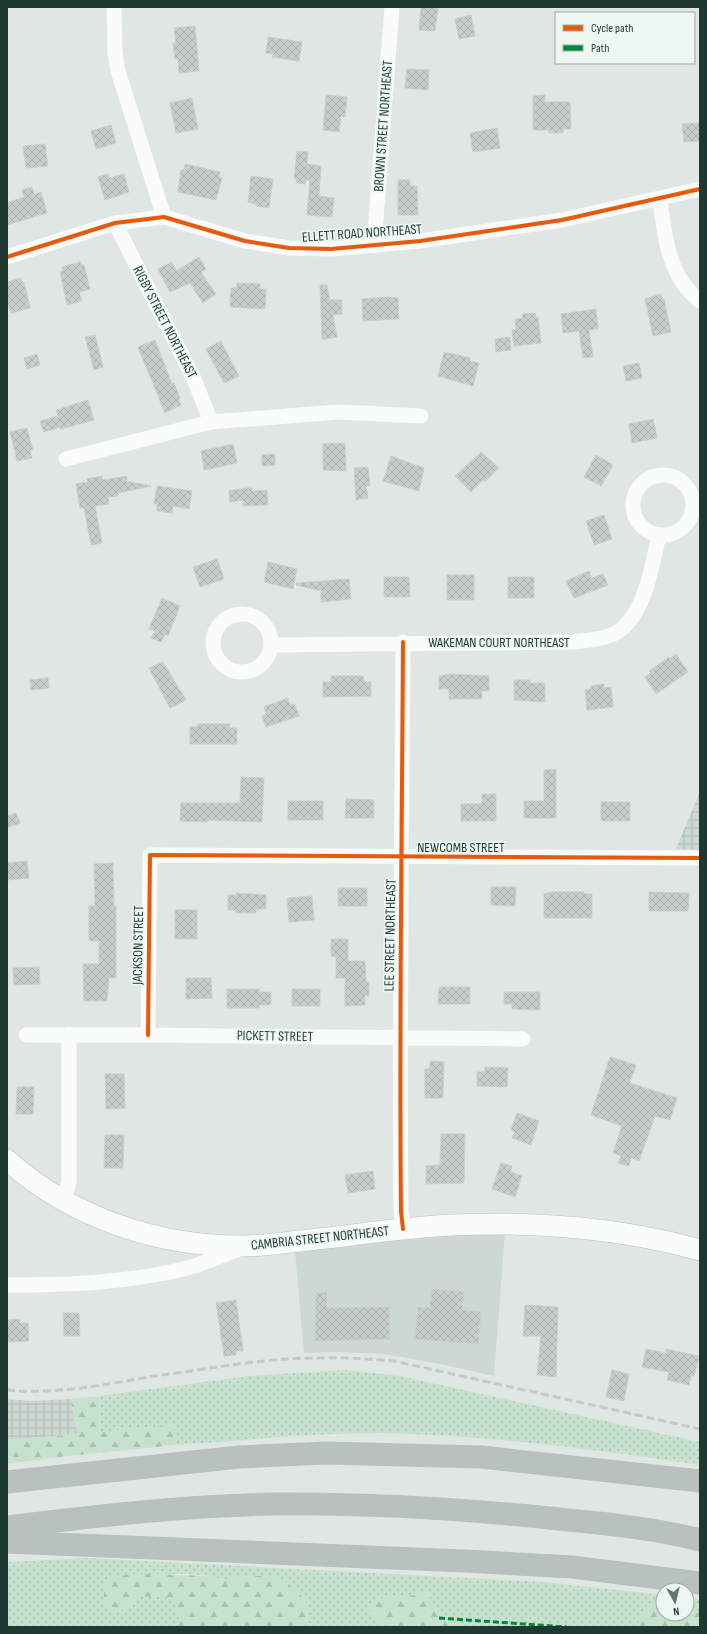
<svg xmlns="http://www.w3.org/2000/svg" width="707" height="1634" font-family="'Sofia Sans Condensed',sans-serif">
<defs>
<pattern id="industrial-grid" width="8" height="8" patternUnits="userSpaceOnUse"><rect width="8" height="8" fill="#cdd8d3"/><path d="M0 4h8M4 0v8" fill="none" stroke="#b0bab6"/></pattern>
<pattern id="grass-dots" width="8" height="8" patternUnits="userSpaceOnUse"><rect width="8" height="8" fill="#c7e1cf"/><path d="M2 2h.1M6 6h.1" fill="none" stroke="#aac2b2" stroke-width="1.8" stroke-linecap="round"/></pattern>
<pattern id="forest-firs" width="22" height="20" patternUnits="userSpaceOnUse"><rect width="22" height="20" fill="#c7e1cf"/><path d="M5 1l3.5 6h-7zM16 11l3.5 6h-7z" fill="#aac2b2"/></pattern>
<pattern id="building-cross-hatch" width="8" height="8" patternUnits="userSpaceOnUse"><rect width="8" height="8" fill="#c7cdcb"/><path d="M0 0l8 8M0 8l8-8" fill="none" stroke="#aab1af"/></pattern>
</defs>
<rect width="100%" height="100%" fill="#e0e6e3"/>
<!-- built -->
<path fill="#cdd8d3" d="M505,1232l-11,144 -54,-12 -56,-10 -48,-2 -32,1 -9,-102 100,-13z"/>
<!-- industrial -->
<path fill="url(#industrial-grid)" d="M700,791v59l-24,-1z
M7,1399l24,2 40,-2 6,35 -70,6z"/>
<!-- grass -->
<path fill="url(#grass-dots)" d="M344,1370l56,6 300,66v23c-95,-14 -190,-27 -286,-31 -80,-4 -159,6 -239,11l-2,-20 -72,7 -2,-36 150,-20z
M88,1558l456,24 119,13v11l-4,-4 -19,14 -2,11h-177l-24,-15 -11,-21 -22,7 -15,-1 -12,3 -7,10 15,14 13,1 1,2h-95l3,-8 -1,-19 -23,-21 -42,-3 -18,4 -14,-4 -22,-2 -69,1 1,36 20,-14 27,-1 8,6 5,10v15l-172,-1v-64z
M687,1598l13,2v12l-13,1z"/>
<!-- forest -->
<path fill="url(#forest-firs)" d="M99,1396l2,36 73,-7 1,20 -115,12 -53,7v-24l70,-6 -6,-35z
M149,1574l60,2 14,4 18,-4h24l18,3 23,21 1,19 -3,8h-125v-15l-5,-10 -8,-6 -27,1 -21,14 -11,-2 -3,-10v-19l14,-5z
M426,1591l11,21 24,15h-62l-1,-2 -13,-1 -14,-5 -1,-9 7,-10 12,-3 15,1z
M659,1602l4,4v8l37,-2v15h-62l2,-11 7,-11z"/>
<!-- building -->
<path fill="url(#building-cross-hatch)" stroke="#c9cfcc" d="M421,7l17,1 -3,23 -16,-1z
M471,15l4,21 -16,3 -4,-20z
M195,26l4,45 -20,2 -1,-14h-3l-2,-16h3l-2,-15z
M268,37l34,5 -3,19 -27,-4 1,-3 -7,-1z
M407,69l22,1 -1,20 -23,-2z
M326,95l21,2 -2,20 -4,-1 -2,16 -16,-2z
M545,95v7h25l1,27h-8v4h-14v-3h-16v-34z
M192,98l6,31 -22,4 -6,-30z
M700,123v18l-16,1 -2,-18z
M111,125l5,18 -20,6 -5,-18z
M497,128l3,20 -27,4 -3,-19z
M45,144l3,22 -22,2 -3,-22z
M297,151l11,1 -1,12 14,2 -2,30 15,2 -2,19 -25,-2 3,-35h-4l-1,4 -9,-1v-4h-2z
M185,164l35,8 -1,5 3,1 -6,22 -38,-8 3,-22h3z
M108,174l1,4 15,-4 5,18 -24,8 -7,-23z
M251,176l22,3 -4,29 -13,-2v-2l-8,-2z
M398,180h12v6h7l1,29h-20z
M32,187l2,7 7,-2 6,21 -40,12v-22l17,-6 -2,-7z
M199,257l7,12 -5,3 15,22 -13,9 -13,-20 -20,9 -12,-23 14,-7 4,9z
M80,262l1,3h3l6,24 -11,3 3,9 -15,4 -7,-33 3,-1 -1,-4z
M21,278l1,4h2l6,26 -19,5 -4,-12v-19z
M237,283l23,1v5h6l-1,20 -35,-2 1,-19h6z
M320,285h7l3,15h12v14l-9,1 4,22 -12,2h-3z
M661,294l1,5h2l7,33 -18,4 -8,-37z
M387,297l11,1 1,21 -36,2 -1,-22z
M596,309l2,20 -9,1 4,27 -10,1 -4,-27 -16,2 -2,-19z
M535,313l1,4h2l3,26 -27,3 -2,-16h4l-1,-11 8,-1 -1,-4z
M95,335l8,32 -9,3 -9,-33z
M510,337l1,13 -15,2 -1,-13z
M155,340l17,44 2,-1 6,15 -2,1 3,6 -16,8 -27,-66z
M221,341l18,35 -15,7 -18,-34z
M444,352l26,6v3l9,2 -6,23 -35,-10z
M37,354l3,11 -13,4 -3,-11z
M639,363l3,15 -16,3 -3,-15z
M88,400l6,20 -33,9 -1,-2 -16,5 -4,-11 18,-5 -2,-6z
M653,419l4,19 -25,5 -3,-19z
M27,428l6,22h-3l2,8 -15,3 -7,-29z
M345,443l1,28 -23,-1v-26z
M233,444l4,19 -33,7 -3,-19z
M481,452l18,16 -14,14 -2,-2 -12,12 -16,-16z
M275,454v11l-13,1v-11z
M596,455l17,10 -12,21 -17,-9z
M391,456l33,12 -5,23 -36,-10z
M368,467l2,19h-4l2,12 -12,2 -2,-32z
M102,476v4l25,-4v5l24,5 -33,7v3l-10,1 1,7 -14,2 7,37 -11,2 -7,-37h-4l-4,-24 12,-2 -1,-3z
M157,486l35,5 -3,18 -16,-3 -1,7 -15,-2v-7h-3z
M246,488h6v3l15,-1 1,15 -25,1v-6l-13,2 -1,-11z
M604,515l8,24 -18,6 -8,-24z
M217,559l7,20 -24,8 -7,-20z
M268,562l29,7 -4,20 -29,-7z
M589,571l3,7 11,-4 5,11 -34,13 -8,-17z
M447,575h27v25h-27z
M384,577h25l1,20h-26z
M508,577h26v21h-26z
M349,579l2,20 -30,3v-11l-25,-6v-2z
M162,598l18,8 -12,30 -3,-2 -4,8 -10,-4 4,-7 -6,-2z
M676,654l12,18 -32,22 -11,-17 6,-4 -2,-2 20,-14 1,2z
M163,662l23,38 -16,8 -21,-40z
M450,674l39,2v15h-7v8h-33v-10h-10v-13z
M331,676h32l1,6h7v14l-48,1v-15h8z
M48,678l1,10 -18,2 -1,-10z
M514,680h16v3h15v19l-31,-2z
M604,684v4l7,-1 2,20 -26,3 -2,-20 6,-1v-3z
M288,698l2,7 5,-1 4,12 -33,11 -4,-11 4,-2 -2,-7z
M198,724h32l-1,4h8v16h-47v-17h7z
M556,769v49h-32v-17h20v-31z
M241,777l23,1 -2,44 -54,-2v2l-28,-1 1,-18h59z
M482,794h14v27h-35v-17h21z
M346,799l28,1v18h-29z
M288,801h35v19h-35z
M601,802h29v19h-29z
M16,813l4,10 -13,5v-12z
M27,861l2,17 -22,2v-17z
M113,863l1,43h2v72h-7l-2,23h-23l-1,-37h16v-23h-10v-35h6l-1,-42z
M491,887h25l-1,19 -24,-1z
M338,888h29v18h-29z
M552,892h32v2h8v24h-48v-24z
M649,892l40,1 -1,18h-39z
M236,893l30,2v14h-10v4h-20v-3h-8v-15h8z
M312,896l2,24 -25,2 -2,-24z
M175,910h22v29h-22z
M331,939h17v22h17l1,21h3v14l-4,-1v10l-20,1v-28h-9v-21l-5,-1z
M39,967l1,17 -26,1 -1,-17z
M186,978h25l1,20 -26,1z
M439,987h31v17h-32z
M227,989h32v3h12v13h-12v3h-32z
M292,989h28v17h-28z
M504,992h36v18l-28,-1v-5h-8z
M610,1057l26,8 -6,18 47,15 -7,22 -15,-4 -16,45 -8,-3 -2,8 -11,-3 3,-7 -8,-3 9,-27 -31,-11z
M430,1061l14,1 -1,36h-18v-29h5z
M485,1067l23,1 -1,19 -30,-1v-14h8z
M105,1074h19l1,34 -19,1z
M17,1087h17l-1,27h-17z
M517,1113l22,8 -8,24 -19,-7 3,-6 -4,-2z
M441,1134h24l-1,49 -38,1v-18l14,-1z
M105,1135h19l-1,33h-19z
M501,1163l11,3 -1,6 11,4 -7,21 -23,-8z
M373,1171l2,18 -27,4 -3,-18z
M432,1289l32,3 -2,18 19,2 -3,32 -63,-5 3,-32 12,1z
M327,1292v16l62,-1 1,32 -75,2 1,-48z
M236,1300l7,51h-7v4l-12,1 -8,-53z
M525,1305l33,2 -2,70 -19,-2 4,-39h-18z
M63,1313h16l1,23h-16z
M19,1319l1,4h8l1,18 -22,1 1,-22z
M646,1349l20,4v-4l33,7 -5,20h-3l-2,9 -22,-5 2,-8 -27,-5z
M612,1370l17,4 -5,27 -18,-4z"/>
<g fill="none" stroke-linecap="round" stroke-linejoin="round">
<defs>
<path id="secondary" d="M7,1160c65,58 152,87 238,86 18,0 37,-3 54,-5 52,-5 103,-14 154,-16 81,-4 169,3 247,25"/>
<path id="motorway" d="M7,1482l232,-25 87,-4 155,4 219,24
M7,1527c88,-11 176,-21 265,-23 86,-1 173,4 258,12 57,6 115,10 170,24
M7,1542l457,19 108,6 128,16"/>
</defs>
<!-- secondary casing -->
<use href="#secondary" stroke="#b9c3bf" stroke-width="22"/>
<!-- motorway casing -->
<use href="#motorway" stroke="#bac3c0" stroke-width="23"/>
<!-- minor -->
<path stroke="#fafbfb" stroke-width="15" d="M114,7l1,46 3,18 46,146
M660,198c4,36 8,79 40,103
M115,223l79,156 17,43
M374,246l18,-239
M7,257l108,-34 49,-6 81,24 44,7 42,1 89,-8 142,-21 138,-31
M66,459l145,-37 128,-10 82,4
M633 505a30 30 0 1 1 60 0a30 30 0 1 1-60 0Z
M213 643a29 29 0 1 1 58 0a29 29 0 1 1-58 0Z
M403,642c-1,190 -4,380 -2,569l2,18
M271,645l303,-3c16,-2 38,-3 50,-15 23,-23 28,-62 35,-92
M26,1035h122l375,4
M148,1035l2,-180 550,3
M64,1200l5,-19v-147
M7,1285c61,0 117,-2 177,-16 19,-5 37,-13 55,-20"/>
<!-- secondary -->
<use href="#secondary" stroke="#fafbfb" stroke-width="21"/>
<!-- motorway -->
<use href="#motorway" stroke="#b8c1be" stroke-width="22"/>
<!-- rail -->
<path stroke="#c5c9c8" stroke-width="3" stroke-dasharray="8 4" stroke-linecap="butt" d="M7,1390c49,5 100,-6 148,-14 54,-7 108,-18 163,-18 25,-1 50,1 76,3l306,68"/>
<!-- quiet -->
<path stroke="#00873e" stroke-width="3" stroke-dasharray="6 3" stroke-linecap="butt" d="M439,1618l128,9"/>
<defs>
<path id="cycleway" d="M7,257l108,-34 49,-6 81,24 44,7 42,1 89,-8 142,-21 138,-31
M403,642c-1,190 -4,380 -2,569l2,18
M148,1035l2,-180 550,3"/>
</defs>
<!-- cycleway casing -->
<use href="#cycleway" stroke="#edf6f1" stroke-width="6"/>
<!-- cycleway -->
<use href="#cycleway" stroke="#e8590c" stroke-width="4"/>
</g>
<g text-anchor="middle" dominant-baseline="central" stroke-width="3.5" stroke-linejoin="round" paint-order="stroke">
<!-- street labels -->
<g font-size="14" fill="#1e3932" stroke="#edf6f1">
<text transform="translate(383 126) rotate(-86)">BROWN STREET NORTHEAST</text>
<text transform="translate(362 233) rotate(-4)">ELLETT ROAD NORTHEAST</text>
<text transform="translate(165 322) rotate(63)">RIGBY STREET NORTHEAST</text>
<text x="499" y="642">WAKEMAN COURT NORTHEAST</text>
<text x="461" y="847">NEWCOMB STREET</text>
<text transform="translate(390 935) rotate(-89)">LEE STREET NORTHEAST</text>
<text transform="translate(138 945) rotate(-89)">JACKSON STREET</text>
<text transform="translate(275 1036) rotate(1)">PICKETT STREET</text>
<text transform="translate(320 1238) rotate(-6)">CAMBRIA STREET NORTHEAST</text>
</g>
</g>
<!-- border -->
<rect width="707" height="1634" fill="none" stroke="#1e3932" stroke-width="16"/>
<!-- legend -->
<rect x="555" y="12" width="140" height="52" fill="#edf6f1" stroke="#9aaaa5"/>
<rect x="563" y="25" width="20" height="6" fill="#e8590c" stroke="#9aaaa5"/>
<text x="591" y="32" font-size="12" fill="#1e3932">Cycle path</text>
<rect x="563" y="45" width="20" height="6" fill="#00873e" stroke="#9aaaa5"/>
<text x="591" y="52" font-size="12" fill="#1e3932">Path</text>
<!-- north arrow -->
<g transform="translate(675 1602) rotate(172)"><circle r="19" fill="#edf6f1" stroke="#9aaaa5"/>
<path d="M0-3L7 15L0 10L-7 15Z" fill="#627670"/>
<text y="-6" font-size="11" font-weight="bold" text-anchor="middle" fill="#1e3932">N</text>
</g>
</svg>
